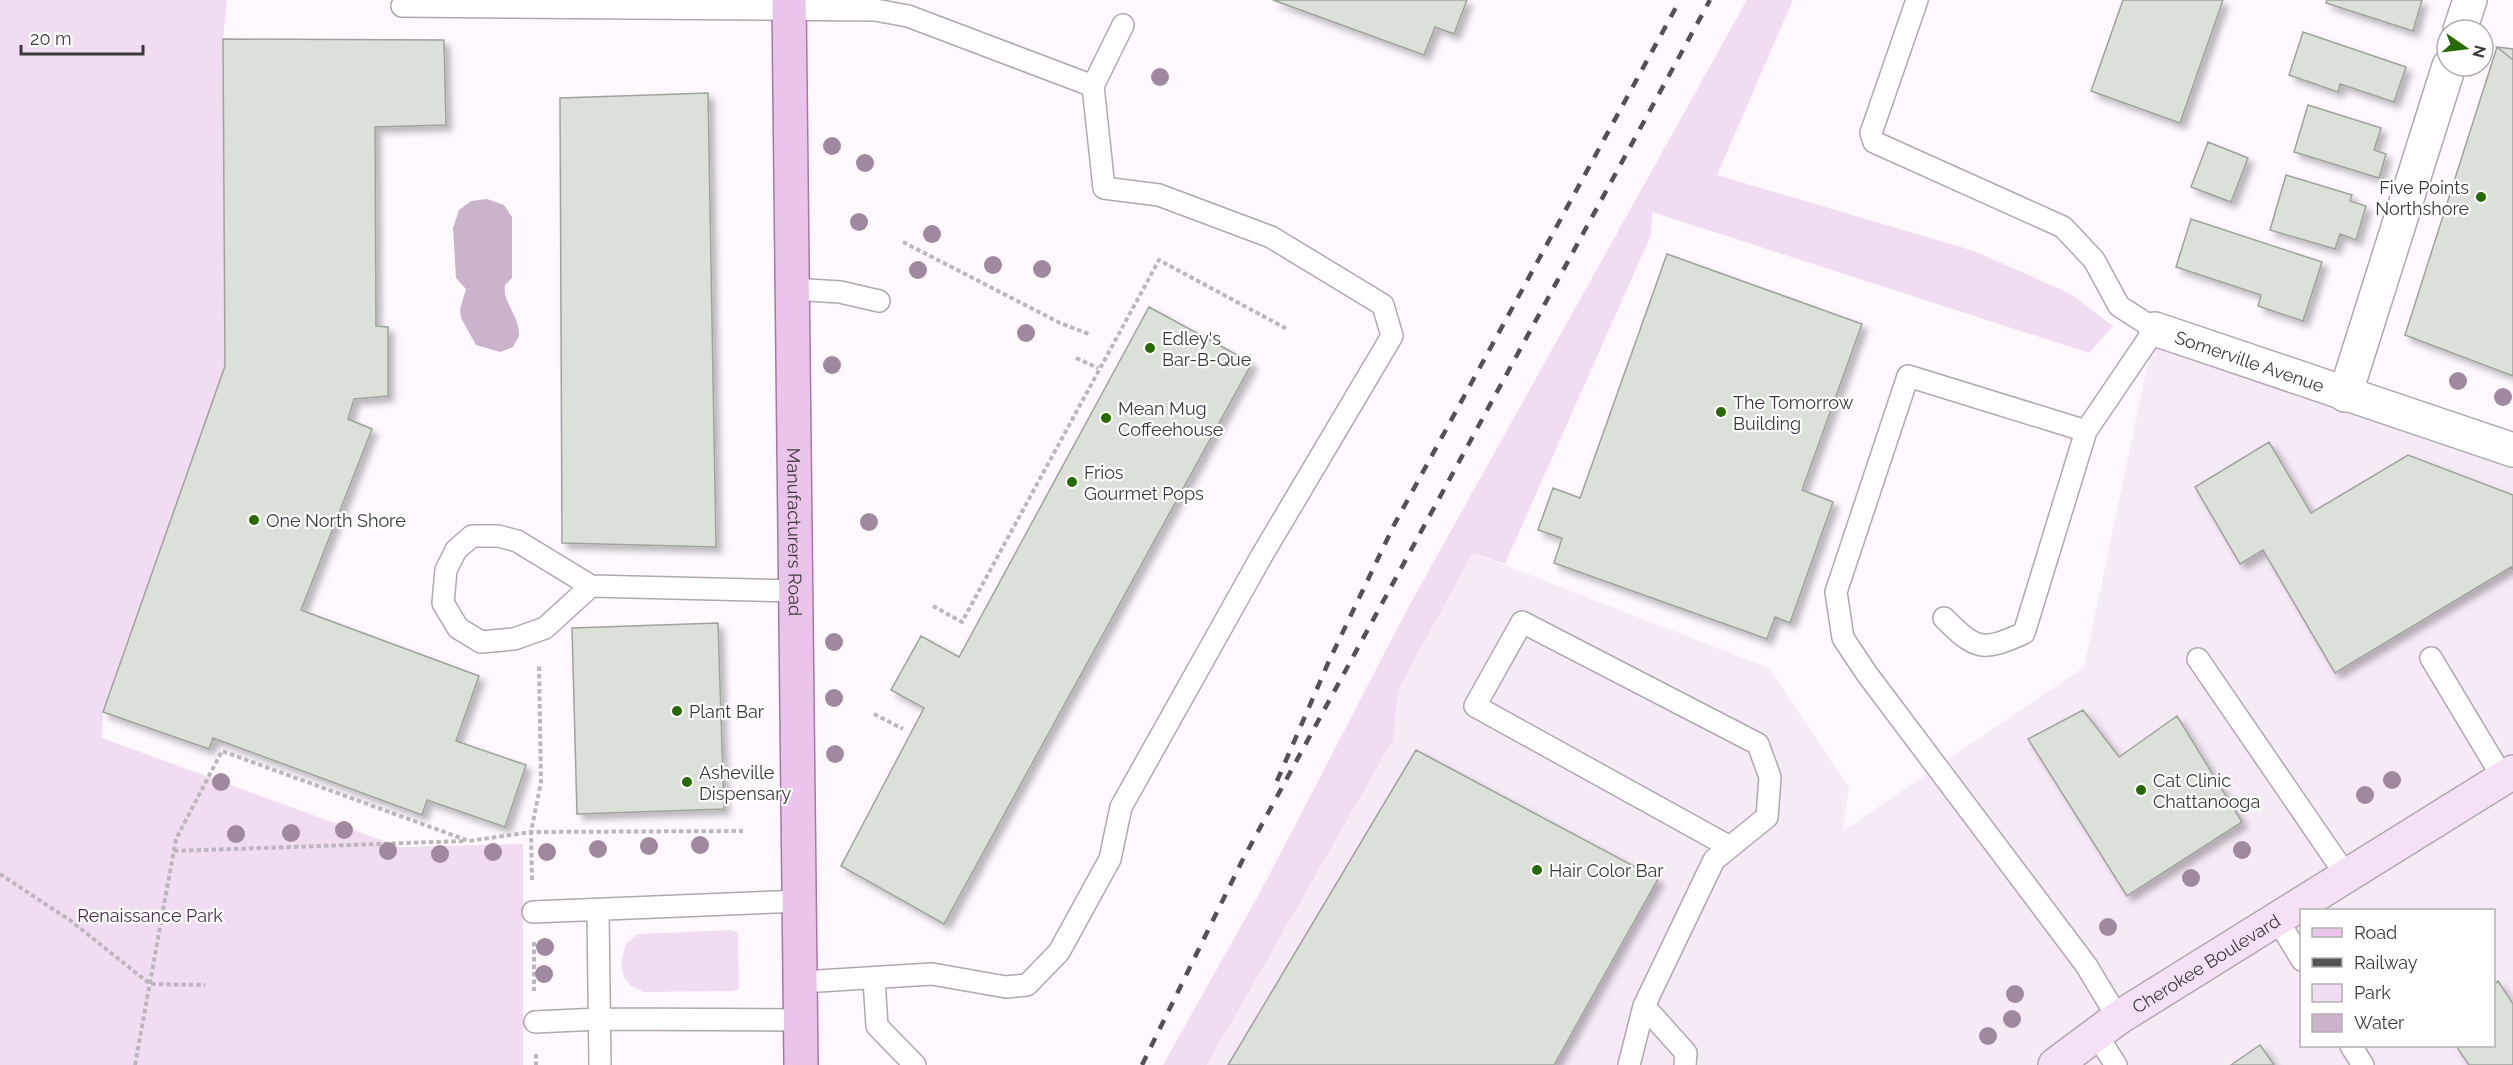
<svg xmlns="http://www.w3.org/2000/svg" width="2513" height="1065" font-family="Raleway,sans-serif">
<defs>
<filter id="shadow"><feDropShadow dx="5.5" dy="5.5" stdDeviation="3" flood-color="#0004"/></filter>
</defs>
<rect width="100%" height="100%" fill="#fff9ff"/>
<!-- built -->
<path fill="#f7eaf7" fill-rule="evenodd" d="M2155,329l358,121v615h-1306l186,-325 5,-50 75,-137 296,115 80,119 -6,44 241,-164zM2302,910h192v136h-192z"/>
<!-- green -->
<path fill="#f1ddf1" d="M0,0h227l-4,39 2,327 -122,346 -1,26 298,109 123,-3v221h-523z
M1747,0h46l-76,175 257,76 97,43 42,32 -24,27 -437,-141 -1,23 -146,329 -32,-11 -75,137 -5,50 -186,325h-44l101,-180 145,-279z
M731,930l7,2 1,56 -6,3 -90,1 -13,-7 -6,-8 -3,-15 5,-18 12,-10z"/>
<!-- water -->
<path fill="#cab4cb" d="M487,199l17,6 8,12v61l-7,7c-3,18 15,30 14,51l-6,11 -13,5 -24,-7 -15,-27 -1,-9 6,-20 -10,-11 -3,-50 6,-18 12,-9z"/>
<!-- building -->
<path fill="#dbe0d9" stroke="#9ea39c" stroke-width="1.5" filter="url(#shadow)" d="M1273,0h194l-13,34 -19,-7 -11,28z
M2123,0h100l-43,123 -89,-32z
M2327,0h95l-9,31 -87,-28z
M2303,32l103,35 -12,35 -54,-18 -2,8 -49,-17z
M223,39l221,1 2,85 -71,2 1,199 12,1v69l-34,3 -6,20 24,10 -71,181 178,66 -23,65 70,24 -21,62 -78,-27 -5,15 -209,-77 -4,11 -106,-37 122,-346z
M2497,47l16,13v316l-108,-41z
M2497,47l16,2v11z
M708,93l8,454 -154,-4 -2,-445z
M2308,105l73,23 -7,22 12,4 -7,24 -85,-26z
M2208,142l40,16 -17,44 -40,-15z
M2286,175l66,20 -2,6 16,5 -10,34 -16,-6 -5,15 -65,-19z
M2191,219l131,43 -19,59 -45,-15 3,-11 -85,-28z
M1667,254l195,70 -60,166 31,12 -43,121 -15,-6 -8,22 -213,-76 8,-25 -24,-8 15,-42 27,10z
M1149,307l103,56 -308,561 -103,-58 83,-158 -33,-18 30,-54 38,21z
M2269,442l42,71 97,-58 105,40v75l-2,-3 -176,106 -72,-123 -23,14 -45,-77z
M718,623l6,186 -147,5 -5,-186z
M2083,710l36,47 58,-41 65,106 -115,74 -99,-157z
M1416,750l242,129 -104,186h-326z
M2498,981l15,23v61h-44l-13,-19h38v-61z
M2260,1045l14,20h-43z"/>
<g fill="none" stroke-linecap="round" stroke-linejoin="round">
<defs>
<path id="lane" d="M1917,0l-46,133 3,9 189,85 31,33 25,46 36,23 -69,102 -178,-55 -72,216 7,46 24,36 219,291 32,53
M402,6l473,4 33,6 185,70 30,-61
M792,289l48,3 39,9
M591,586l-46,42 -31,11 -33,3 -23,-14 -15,-25 3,-33 10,-20 16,-14h26l19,5 74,45 206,5
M1944,618c32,32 38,34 80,15l62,-202
M2431,658l72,120
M2198,659l148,216
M598,911l2,154
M533,912l268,-11
M2277,919l25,41
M874,979l3,47 38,39
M802,982l130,-8 74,13 21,-2 32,-33 51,-93 11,-52 140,-250 131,-221 -9,-31 -112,-68 -112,-42 -55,-7 -11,-102
M535,1022l64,-3 203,1
M2096,1034l20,31
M2351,1046l12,19
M1629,1065l15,-59
M1685,1065l1,-12 -42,-47 70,-146 53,-43 3,-40 -12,-33 -236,-122 -47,84 255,141"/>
<g id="street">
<path d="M2460,30l10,-30"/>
<path id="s1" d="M2155,329l358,121"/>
<path d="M2345,395l104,-329"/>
</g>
<g id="secondary">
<path id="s2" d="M2055,1065l63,-47 395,-246"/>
</g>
<g id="primary">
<path id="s3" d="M789,0l12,1065"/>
</g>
</defs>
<!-- lane casing -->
<use href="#lane" stroke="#afa8af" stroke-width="24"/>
<!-- street casing -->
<use href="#street" stroke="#afa8af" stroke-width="36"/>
<!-- secondary casing -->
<use href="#secondary" stroke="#afa8af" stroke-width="36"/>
<!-- primary casing -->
<use href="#primary" stroke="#a479a5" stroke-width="36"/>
<!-- path -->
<path stroke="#bcb7bc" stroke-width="4" stroke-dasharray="4.5 3" stroke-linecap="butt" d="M903,242l157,81 29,11
M1076,358l22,10
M933,606l29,16 197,-362 128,69
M874,714l29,15
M174,851l291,-10
M0,874l71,47 79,63 55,1
M532,880l-1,-48 10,-50 -2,-118
M534,942v49
M536,1054v11
M135,1065l41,-226 46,-88 247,90 62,-9 212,-1"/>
<!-- lane -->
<use href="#lane" stroke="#fff" stroke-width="21"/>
<!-- street -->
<use href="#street" stroke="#fff" stroke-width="33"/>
<!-- secondary -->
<use href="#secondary" stroke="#f4e1f5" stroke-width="33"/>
<!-- primary -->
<use href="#primary" stroke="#eac4eb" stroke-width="33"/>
<!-- rail -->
<path stroke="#545154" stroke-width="4.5" stroke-dasharray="10 10" stroke-linecap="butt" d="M1277,781l52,-120 65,-136 286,-525
M1142,1065l100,-204 468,-861"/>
</g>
<!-- trees -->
<g fill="#9e899e">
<circle cx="1160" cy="77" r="9"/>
<circle cx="832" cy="146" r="9"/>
<circle cx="865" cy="163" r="9"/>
<circle cx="859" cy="222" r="9"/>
<circle cx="932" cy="234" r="9"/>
<circle cx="993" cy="265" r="9"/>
<circle cx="1042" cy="269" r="9"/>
<circle cx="918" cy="270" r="9"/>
<circle cx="1026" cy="333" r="9"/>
<circle cx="832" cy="365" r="9"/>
<circle cx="2458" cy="381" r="9"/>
<circle cx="2503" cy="397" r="9"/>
<circle cx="869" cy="522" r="9"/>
<circle cx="834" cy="642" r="9"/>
<circle cx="834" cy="698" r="9"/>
<circle cx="835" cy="754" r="9"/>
<circle cx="2392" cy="780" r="9"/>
<circle cx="221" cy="782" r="9"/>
<circle cx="2365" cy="795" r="9"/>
<circle cx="344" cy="830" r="9"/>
<circle cx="291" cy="833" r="9"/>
<circle cx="236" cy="834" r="9"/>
<circle cx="700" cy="845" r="9"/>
<circle cx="649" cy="846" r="9"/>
<circle cx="598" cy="849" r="9"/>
<circle cx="2242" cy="850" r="9"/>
<circle cx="388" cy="851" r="9"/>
<circle cx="493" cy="852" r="9"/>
<circle cx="547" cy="852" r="9"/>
<circle cx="440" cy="854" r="9"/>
<circle cx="2191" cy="878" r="9"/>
<circle cx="2108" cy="927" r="9"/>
<circle cx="545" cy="947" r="9"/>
<circle cx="544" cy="974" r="9"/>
<circle cx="2015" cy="994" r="9"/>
<circle cx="2012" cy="1019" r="9"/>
<circle cx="1988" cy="1036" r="9"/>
</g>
<!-- markers -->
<g fill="#266a00" stroke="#fff" stroke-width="2">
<circle cx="2481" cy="197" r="6"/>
<circle cx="1150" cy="348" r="6"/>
<circle cx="1721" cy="412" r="6"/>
<circle cx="1106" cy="418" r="6"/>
<circle cx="1072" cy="482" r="6"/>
<circle cx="254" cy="520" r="6"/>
<circle cx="677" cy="711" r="6"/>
<circle cx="687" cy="782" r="6"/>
<circle cx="2141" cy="790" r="6"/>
<circle cx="1537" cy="870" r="6"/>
</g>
<g text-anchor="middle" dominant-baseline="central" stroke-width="4.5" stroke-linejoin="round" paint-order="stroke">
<!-- poi labels -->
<g font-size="18" fill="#3c393c" stroke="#fff" text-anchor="start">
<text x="2469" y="187" text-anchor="end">Five Points<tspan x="2469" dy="21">Northshore</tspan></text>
<text x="1162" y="338">Edley's<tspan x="1162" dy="21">Bar-B-Que</tspan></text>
<text x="1733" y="402">The Tomorrow<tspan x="1733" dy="21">Building</tspan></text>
<text x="1118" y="408">Mean Mug<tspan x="1118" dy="21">Coffeehouse</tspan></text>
<text x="1084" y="472">Frios<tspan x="1084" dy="21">Gourmet Pops</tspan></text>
<text x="266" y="520">One North Shore</text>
<text x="689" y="711">Plant Bar</text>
<text x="699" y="772">Asheville<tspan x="699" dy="21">Dispensary</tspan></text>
<text x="2153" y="780">Cat Clinic<tspan x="2153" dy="21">Chattanooga</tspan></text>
<text x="1549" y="870">Hair Color Bar</text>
</g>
<!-- street labels -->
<g font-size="18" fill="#3c393c" stroke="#fff">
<text stroke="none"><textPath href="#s1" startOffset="100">Somerville Avenue</textPath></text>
<text stroke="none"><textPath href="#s3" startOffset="532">Manufacturers Road</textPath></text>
<text stroke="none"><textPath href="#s2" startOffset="182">Cherokee Boulevard</textPath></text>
</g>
<!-- park labels -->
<g font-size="18" fill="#4e2d4f" stroke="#fff">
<text x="150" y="915">Renaissance Park</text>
</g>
</g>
<!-- legend -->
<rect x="2300" y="909" width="195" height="138" fill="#ffffff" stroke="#b1b0b1" stroke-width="1.5"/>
<rect x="2312" y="928" width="30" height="9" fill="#eac4eb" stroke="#b1b0b1" stroke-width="1.5"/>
<text x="2354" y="939" font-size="18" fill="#3c393c">Road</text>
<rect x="2312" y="958" width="30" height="9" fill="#545154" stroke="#b1b0b1" stroke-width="1.5"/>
<text x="2354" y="969" font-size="18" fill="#3c393c">Railway</text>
<rect x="2312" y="984" width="30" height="18" fill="#f1ddf1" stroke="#b1b0b1" stroke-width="1.5"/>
<text x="2354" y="999" font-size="18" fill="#3c393c">Park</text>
<rect x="2312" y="1014" width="30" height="18" fill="#cab4cb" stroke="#b1b0b1" stroke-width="1.5"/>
<text x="2354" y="1029" font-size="18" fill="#3c393c">Water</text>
<!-- north arrow -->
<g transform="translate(2465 48) rotate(104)"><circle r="28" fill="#ffffff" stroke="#b1b0b1" stroke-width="1.5"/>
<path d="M0-4.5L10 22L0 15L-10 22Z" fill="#266a00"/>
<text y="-9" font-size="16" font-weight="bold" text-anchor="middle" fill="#3c393c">N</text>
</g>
<!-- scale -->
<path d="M21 45v9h122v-9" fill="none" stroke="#3c393c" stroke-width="3"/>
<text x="30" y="45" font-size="18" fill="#3c393c" stroke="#ffffff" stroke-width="4.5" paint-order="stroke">20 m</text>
</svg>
